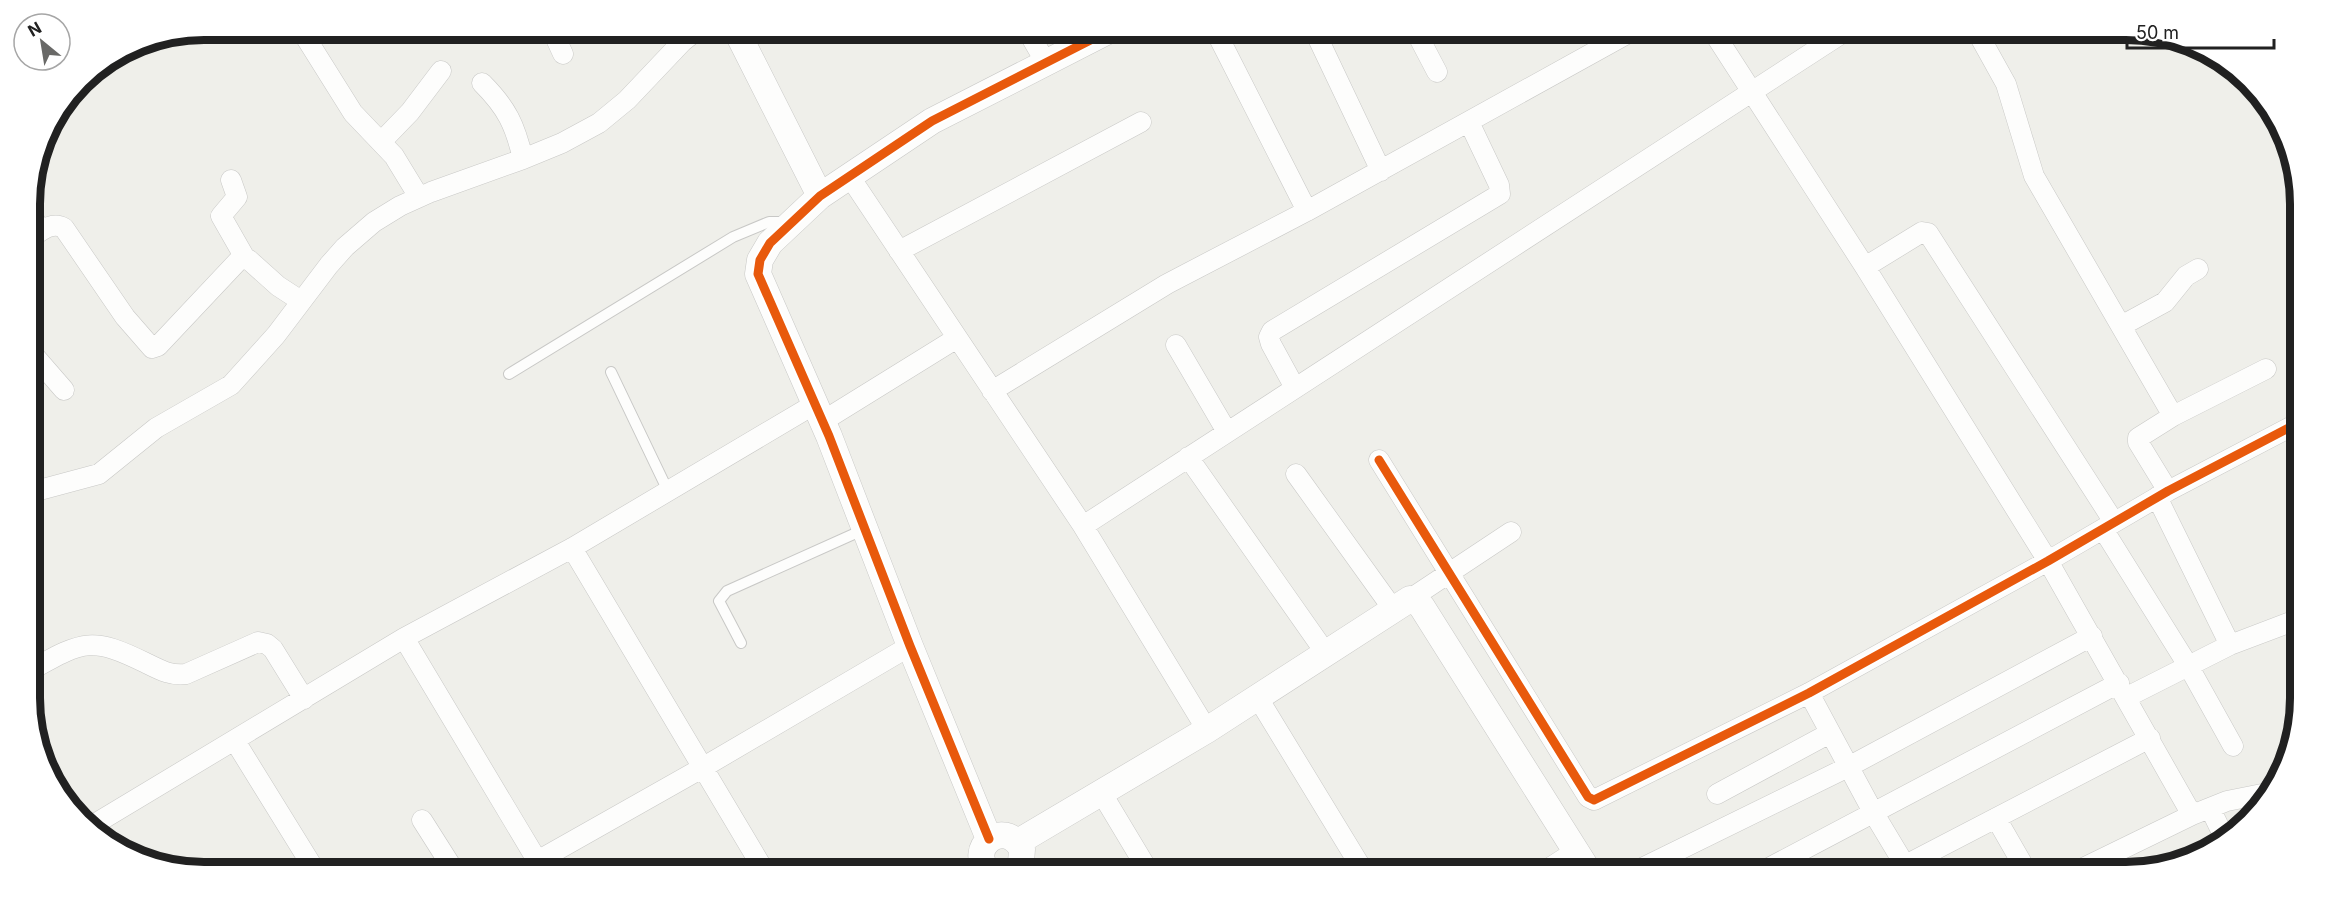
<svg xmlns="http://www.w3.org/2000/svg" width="2331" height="902" font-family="Inter,sans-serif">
<rect width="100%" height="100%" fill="#efefea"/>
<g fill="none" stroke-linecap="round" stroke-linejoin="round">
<defs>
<path id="service" d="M611,372l57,119
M509,374l224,-137 36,-15h19
M741,643l-22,-42 8,-10 138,-62"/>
<path id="minor" d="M301,30l52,83 41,43 25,41
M552,30l11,24
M1027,30l19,33
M1215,30l92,181
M1314,30l67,141
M1415,30l22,42
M1712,30l153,237 183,294 144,254
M1976,30l30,54 28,92 139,240
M482,83c25,25 33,42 41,76
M381,142l29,-30 31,-41
M850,177l233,349 124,204
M231,180l6,17 -16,19 24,42
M30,211l10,20
M31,238c10,-7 21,-17 33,-10l61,89 27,31 6,-2 81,-86 6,-2 4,2 29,26 23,15
M899,251l242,-129
M1865,267l57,-35 6,1 186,289
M2121,326l44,-24 21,-26 12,-7
M1176,345l51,87
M31,352l33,38
M1295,388l-24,-44 -2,-7 3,-6 228,-137 -1,-9 -30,-63
M992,391l175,-107 140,-73 327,-181
M823,421l134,-83
M1188,457l137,195
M1379,460l209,337 6,3 215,-107 239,-132 120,-70 132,-69
M1296,474l97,135
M2168,491l-30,-49v-4l35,-22 93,-47
M32,492l67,-18 57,-46 75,-43 45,-50 53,-70 16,-18 29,-25 26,-16 31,-14 92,-33 39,-16 37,-20 28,-23 55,-58 15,-12
M2157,497l73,148
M1083,526l764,-496
M2103,529l86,138 44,79
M572,548l193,324
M1410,599l101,-67
M404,638l140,234
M33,669c51,-29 60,-32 113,-6 14,7 25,13 40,11l72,-32 9,2 6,5 31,50
M1809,693l64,119 36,60
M2127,697l103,-52 71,-27
M1258,698l106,174
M235,741l81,131
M1101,792l48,80
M1717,794l113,-61
M2210,808l15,31
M1996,818l31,54
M422,820l33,52
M93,825l311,-187 168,-90 243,-144
M518,872l184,-104 208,-122
M1543,872l33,-21
M1634,872l214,-105 244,-131
M1761,872l358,-189
M1892,872l258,-134
M2075,872l117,-57 35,-14 35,-7"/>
<path id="tertiary" d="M736,30l84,166
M989,839l-79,-193 -81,-210 -71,-162 2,-14 10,-17 50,-47 112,-75 178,-91
M1018,842l189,-112 203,-131 6,2 6,6 167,265
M989,872c-24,-22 14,-56 33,-23l-1,14 -7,9"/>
</defs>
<!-- service casing -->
<use href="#service" stroke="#c8c8c6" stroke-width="12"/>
<!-- minor casing -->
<use href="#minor" stroke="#c8c8c6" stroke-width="21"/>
<!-- tertiary casing -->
<use href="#tertiary" stroke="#c8c8c6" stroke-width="27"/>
<!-- service -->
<use href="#service" stroke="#fdfdfc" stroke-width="10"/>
<!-- minor -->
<use href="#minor" stroke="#fdfdfc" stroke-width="20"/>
<!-- tertiary -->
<use href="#tertiary" stroke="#fdfdfc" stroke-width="26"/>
<defs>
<path id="cycleway" d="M1379,460l209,337 6,3 215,-107 239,-132 120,-70 132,-69
M989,839l-79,-193 -81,-210 -71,-162 2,-14 10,-17 50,-47 112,-75 178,-91"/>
</defs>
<!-- cycleway casing -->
<use href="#cycleway" stroke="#fff" stroke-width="13"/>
<!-- cycleway -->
<use href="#cycleway" stroke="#e8590c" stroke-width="9"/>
</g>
<!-- crop -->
<path d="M0 0H2331V902H0ZM204 40H2126A164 164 0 0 1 2290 204V698A164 164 0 0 1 2126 862H204A164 164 0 0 1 40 698V204A164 164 0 0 1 204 40Z" fill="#fff" fill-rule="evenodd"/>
<path fill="none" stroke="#212121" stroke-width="8" d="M204 40H2126A164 164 0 0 1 2290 204V698A164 164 0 0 1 2126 862H204A164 164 0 0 1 40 698V204A164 164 0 0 1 204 40Z"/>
<!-- north arrow -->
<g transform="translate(42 42) rotate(330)"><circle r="28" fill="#ffffff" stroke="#a6a6a6" stroke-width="1.5"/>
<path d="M0-4.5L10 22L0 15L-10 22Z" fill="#696967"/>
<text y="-9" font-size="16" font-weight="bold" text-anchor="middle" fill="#212121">N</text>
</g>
<!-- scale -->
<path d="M2127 39v9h147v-9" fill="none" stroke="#212121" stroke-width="3"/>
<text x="2136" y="39" font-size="18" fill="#212121" stroke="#ffffff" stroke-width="4.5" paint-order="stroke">50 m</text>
</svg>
